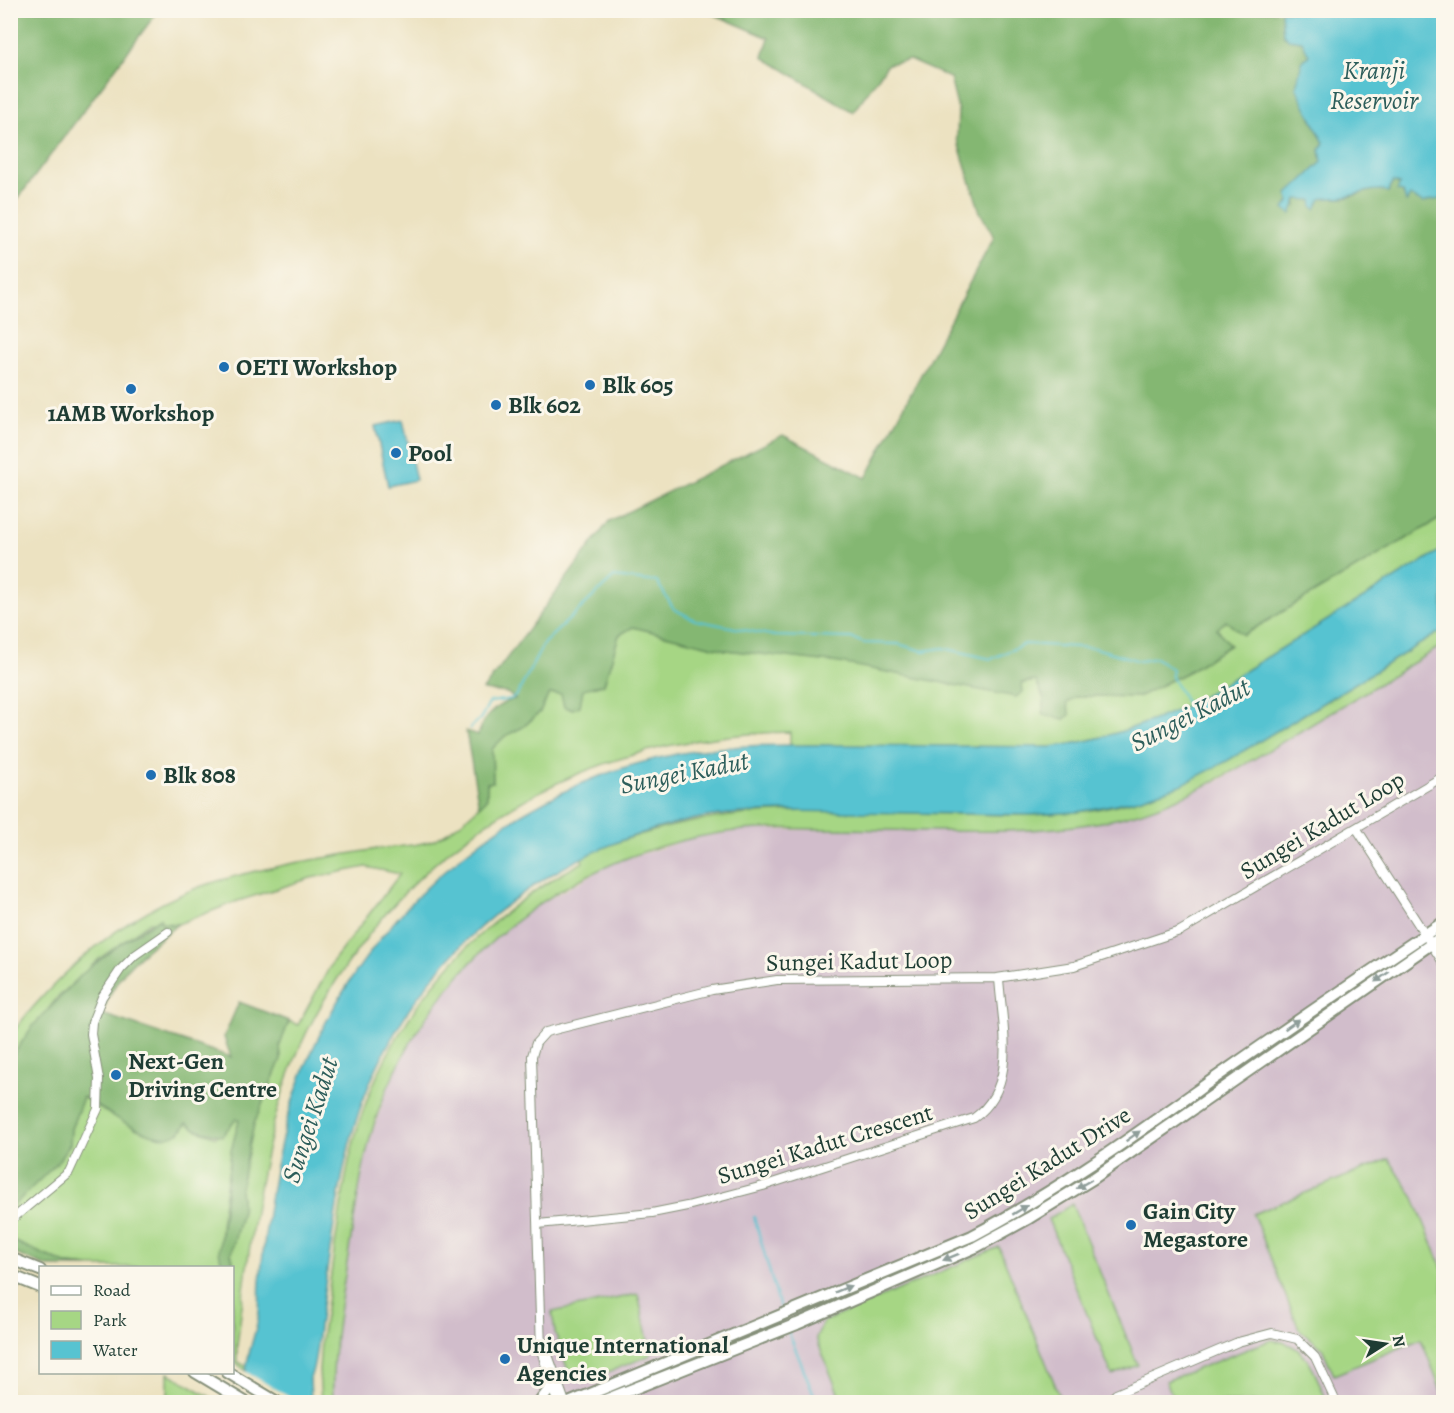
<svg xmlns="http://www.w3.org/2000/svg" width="1454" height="1413" font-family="Alegreya,serif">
<rect width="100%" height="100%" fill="#fbf7ec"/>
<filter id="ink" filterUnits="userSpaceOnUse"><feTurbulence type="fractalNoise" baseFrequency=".0167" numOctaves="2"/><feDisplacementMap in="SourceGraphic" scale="12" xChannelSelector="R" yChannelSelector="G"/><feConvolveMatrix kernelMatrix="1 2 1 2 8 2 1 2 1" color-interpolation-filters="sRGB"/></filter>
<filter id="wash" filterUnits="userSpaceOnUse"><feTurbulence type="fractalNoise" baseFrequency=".008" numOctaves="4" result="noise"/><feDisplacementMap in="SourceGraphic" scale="24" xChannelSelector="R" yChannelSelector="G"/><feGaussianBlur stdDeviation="1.35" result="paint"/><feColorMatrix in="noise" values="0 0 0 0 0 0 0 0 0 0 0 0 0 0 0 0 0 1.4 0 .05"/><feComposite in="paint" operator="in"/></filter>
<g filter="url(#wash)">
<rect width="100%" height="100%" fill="#ece2c1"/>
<!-- industrial -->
<path fill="#d1bdcb" d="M1443,645v757h-1110l-1,-25 5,-50 28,-172 20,-60 20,-44 38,-59 57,-60 38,-27 75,-42 80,-25 53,-8 293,-1 80,-11 41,-12 60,-26z"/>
<!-- green -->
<path fill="#a6d684" stroke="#628a5c" stroke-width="1.5" d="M1443,517v32l-252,155c-45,21 -90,37 -140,43l-261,-2v-13c-180,3 -336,78 -439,227 -23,32 -44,68 -58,105 -35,90 -44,187 -56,282v15l10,6 -1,4 -13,-10 -1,-93 -3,-1 4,-6 -2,-8 11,-42 -2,-22 14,-65 27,-65 -1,-14 9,-24 9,4 35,-64 67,-87 -34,-7 -55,11 -73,23 -60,23 -28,-2 -50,36 -44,41 -45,59v-24c50,-64 114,-120 191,-148 55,-18 113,-27 169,-36 17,-3 53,-4 67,-12 18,-10 35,-25 49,-40v-15l6,-2 -1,-32 13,-13 18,-9 17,-15 9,-18 55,-10 15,-49 14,-8 93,23 296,33 15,-2 7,18 -1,16 21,4 3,-16 9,-6 19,-1 43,1 53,-27 39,-25 -13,-16 9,-9 17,15z
M1443,630v15c-48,29 -96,58 -144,87 -58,35 -113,70 -179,86 -89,21 -200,11 -291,11 -28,0 -57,-2 -85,1 -159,16 -297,115 -359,264 -21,50 -27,103 -36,156 -8,51 -18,101 -16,152h-12l-2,-32 2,-29c10,-60 16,-121 28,-180 28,-131 118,-238 234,-299l-2,-5c127,-58 240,-46 375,-43 48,1 95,3 142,-5 75,-13 136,-52 200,-91 49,-29 97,-59 145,-88z
M83,1097l29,19 67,17 8,-10 8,6 21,8 20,-19 3,2c-6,24 -28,131 -14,147h-136l-21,-2 -57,-25v-32l59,-64 1,-15z
M1389,1159l25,39 29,72v125l-22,-56 -87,36 -12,-27 -23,-19 -46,-115z
M1072,1204l66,161 -26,10 -64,-156z
M999,1247l63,155h-220l-26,-64 7,-16z
M638,1294l13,61 -63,25 -20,-9 -13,-39 -3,-20z
M1271,1340c37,3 44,33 56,62h-152l-9,-21z
M168,1373h1l50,29h-51z"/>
<!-- forest -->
<path fill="#84b772" stroke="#527a53" stroke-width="1.5" d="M11,10l147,1 -147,197 -1,-197z
M706,11h575l2,23 5,5 14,2 7,14 -5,5 6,56 14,27 -4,7 2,12 -34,32 8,12 1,-7c11,-3 34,0 47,-1 19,-3 25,-11 45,-7l4,-9h4l10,19 2,-5 34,3v318l-200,118 -17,-14 -9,8 13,16 -39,25 -53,27 -43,-1 -19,1 -9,6 3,12 -6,4 -21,-4 1,-16 -8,-18 -14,2 1,9 -7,5 -176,-34 -114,-13 -93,-23 -14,8 -15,49 -21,5 -3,17 -7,3 -9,-2 -3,-13h-12l-9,18 -17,15 -18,9 -13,13 1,33 -6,1v15l-8,9 -13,-76 12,4c4,-18 20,-32 37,-36l-8,-6 -24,-3 126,-169 174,-86 83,43 128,-241 -14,-25 -23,-73 1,-29 -8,-32 -41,-18 -21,4 -35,48 -90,-55 6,-19z
M160,918l2,6h16c-36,30 -60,43 -76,90l129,43 -7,-20 15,-35 50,19 -9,24 1,14 -27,65 -14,65 2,22 -11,42 2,8 -4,6 -7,-1 -3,-15 12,-100 8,-31 -3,-1 -14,17 -27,-7 -8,-6c-5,6 -10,13 -19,14 -28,0 -61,-26 -85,-40l-12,32 -1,15 -13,19 -46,45v-150l21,-31 50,-53 38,-30z
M10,1240l58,25 21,2h-42l-36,-15z"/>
<!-- water -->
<path fill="#57c3d1" stroke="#3b8082" stroke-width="1.5" d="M1281,11h162v188l-12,1 -8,3 -13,-7 -4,6 -3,-10 -6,-1 3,-7 -7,-2 -5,10c-17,-5 -26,2 -43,5 -8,2 -15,0 -24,2l-5,10 -3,-2 -1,-7 -15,-1 -6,15 -7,-5 5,-7 -1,-8 34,-32 -2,-12 4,-7 -28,-56 6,-25 7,-7 -7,-14 -14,-2 -5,-5z
M403,420l13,60 -28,6 -13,-60z
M1443,549v81l-216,131 -46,24 -46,15 -57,12 -48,3 -244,-4c-31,1 -64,2 -95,9 -171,36 -308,167 -345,339 -12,53 -18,108 -26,161 -3,18 -3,41 -10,58l1,24h-62c-1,-9 -3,-20 -3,-30 1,-20 11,-40 13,-60 1,-10 0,-21 1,-31 6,-59 14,-124 33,-181 56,-171 205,-311 384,-346 56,-11 114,-9 171,-9 68,1 135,1 203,2 50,-6 95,-22 140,-43z"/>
<!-- pier -->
<path fill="#ece2c1" d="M243,1370l26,15 31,17h-55z"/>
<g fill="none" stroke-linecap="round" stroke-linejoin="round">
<!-- stream -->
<path stroke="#57c3d1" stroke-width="2" d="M470,728l10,-9 10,-17 21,-3 6,-4 27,-52 70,-66 43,5 17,27 21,11 80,16 76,2 13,5 34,1 25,7 20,-3 48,11 34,-15 70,4 45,13 16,-3 16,11v8l16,29
M754,1217l26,91
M788,1331l29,71"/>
</g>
</g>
<g filter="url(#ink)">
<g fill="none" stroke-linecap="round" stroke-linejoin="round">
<defs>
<path id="street" d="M1357,829l87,135
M10,1221l59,-49 29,-63 1,-30 -8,-45 1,-12 10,-25 19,-28 14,-14 33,-23
M538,1224l114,-11 35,-7 76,-20 211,-68c45,-32 28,-92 25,-140
M543,1341l22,61
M557,1402l-16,-52 -9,-294 4,-13 10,-11 166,-42 65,-10 220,-2 77,-12 106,-35 264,-155
M1108,1402l8,-8 122,-52 34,-9 25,6 18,18 21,45"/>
<path id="secondary" d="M10,1258l30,12
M10,1275l30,12
M195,1372l50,30
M227,1372l50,30
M540,1402l8,-11 2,-11
M571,1402l401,-166c86,-45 164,-102 243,-158 76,-53 152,-105 229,-156
M600,1402l197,-78 179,-77 53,-29 65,-40 350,-243"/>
</defs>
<!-- street casing -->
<use href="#street" stroke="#86907a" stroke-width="10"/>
<!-- secondary casing -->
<use href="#secondary" stroke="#86907a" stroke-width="14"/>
<!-- street -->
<use href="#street" stroke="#fff" stroke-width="8"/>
<!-- secondary -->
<use href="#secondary" stroke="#fff" stroke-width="10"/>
</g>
<!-- one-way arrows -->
<defs><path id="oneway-solid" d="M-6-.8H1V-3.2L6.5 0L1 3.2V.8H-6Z" transform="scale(1.5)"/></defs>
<g fill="#8f9e9a">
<use href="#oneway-solid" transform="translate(1382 977) rotate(145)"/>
<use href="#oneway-solid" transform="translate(1292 1024) rotate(-35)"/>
<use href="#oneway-solid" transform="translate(1133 1136) rotate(-35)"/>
<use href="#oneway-solid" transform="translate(1084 1184) rotate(150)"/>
<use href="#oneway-solid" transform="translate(1020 1210) rotate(-31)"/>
<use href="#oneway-solid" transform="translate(951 1257) rotate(158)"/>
<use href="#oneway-solid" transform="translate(843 1289) rotate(-22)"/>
</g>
</g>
<!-- markers -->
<g fill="#1f6fb2" stroke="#fbf7ec" stroke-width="2">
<circle cx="224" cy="367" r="6"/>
<circle cx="590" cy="385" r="6"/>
<circle cx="131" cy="389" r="6"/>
<circle cx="496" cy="405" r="6"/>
<circle cx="396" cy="453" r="6"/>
<circle cx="151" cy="775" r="6"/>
<circle cx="116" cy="1075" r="6"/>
<circle cx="1131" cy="1225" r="6"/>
<circle cx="505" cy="1359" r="6"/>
</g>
<g text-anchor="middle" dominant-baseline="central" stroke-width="6" stroke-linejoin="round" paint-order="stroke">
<!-- poi labels -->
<g font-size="24" font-weight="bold" fill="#1f3d34" stroke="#fbf7ec" text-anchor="start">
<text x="236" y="367">OETI Workshop</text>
<text x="602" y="385">Blk 605</text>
<text x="508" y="405">Blk 602</text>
<text x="131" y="413" text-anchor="middle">1AMB Workshop</text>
<text x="408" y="453">Pool</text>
<text x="163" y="775">Blk 808</text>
<text x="128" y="1061">Next-Gen<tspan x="128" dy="28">Driving Centre</tspan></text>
<text x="1143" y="1211">Gain City<tspan x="1143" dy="28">Megastore</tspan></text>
<text x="517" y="1345">Unique International<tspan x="517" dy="28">Agencies</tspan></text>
</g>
<!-- street labels -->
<g font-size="24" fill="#1f3d34" stroke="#fbf7ec">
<text transform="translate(1322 825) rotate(-31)">Sungei Kadut Loop</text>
<text transform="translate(859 961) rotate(-1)">Sungei Kadut Loop</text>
<text transform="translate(825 1144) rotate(-17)">Sungei Kadut Crescent</text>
<text transform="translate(1047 1163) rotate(-32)">Sungei Kadut Drive</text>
</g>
<!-- water labels -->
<g font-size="26" font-style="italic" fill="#2d5e5b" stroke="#fbf7ec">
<text x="1374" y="70">Kranji<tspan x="1374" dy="30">Reservoir</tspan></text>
<text transform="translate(1190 715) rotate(-27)">Sungei Kadut</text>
<text transform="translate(684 773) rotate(-11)">Sungei Kadut</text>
<text transform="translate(310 1120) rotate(-72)">Sungei Kadut</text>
</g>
</g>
<!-- margin -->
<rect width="1454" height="1413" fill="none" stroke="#fbf7ec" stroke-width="36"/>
<!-- legend -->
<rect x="39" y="1266" width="195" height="108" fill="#fbf7ec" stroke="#a3ada2" stroke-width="1.5"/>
<rect x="51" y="1286" width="30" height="9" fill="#ffffff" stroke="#a3ada2" stroke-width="1.5"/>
<text x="93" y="1296" font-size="18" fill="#1f3d34">Road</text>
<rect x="51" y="1311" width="30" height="18" fill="#a6d684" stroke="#a3ada2" stroke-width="1.5"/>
<text x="93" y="1326" font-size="18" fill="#1f3d34">Park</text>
<rect x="51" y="1341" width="30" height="18" fill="#57c3d1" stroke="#a3ada2" stroke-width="1.5"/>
<text x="93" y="1356" font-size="18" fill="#1f3d34">Water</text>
<!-- north arrow -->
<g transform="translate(1385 1344) rotate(78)" stroke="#fbf7ec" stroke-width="4.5" paint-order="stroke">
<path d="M0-4.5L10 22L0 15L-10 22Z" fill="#1f3d34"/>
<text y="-9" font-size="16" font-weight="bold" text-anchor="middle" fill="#1f3d34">N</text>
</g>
</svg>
